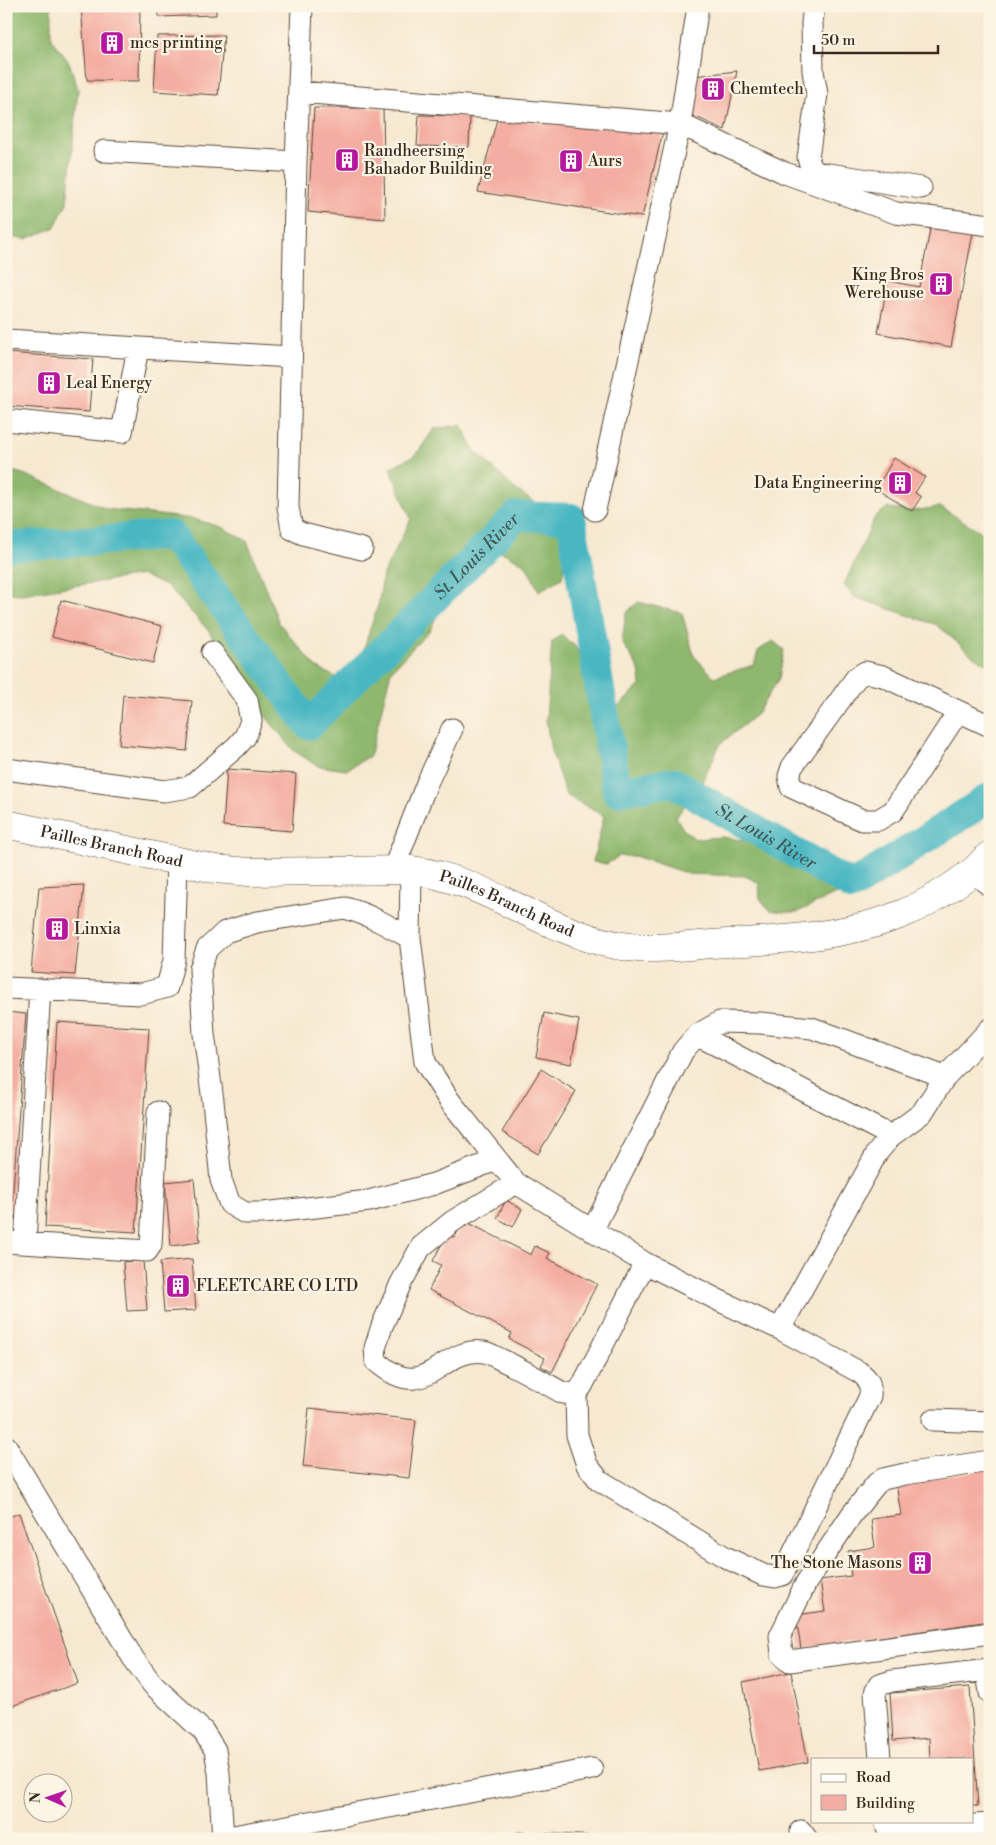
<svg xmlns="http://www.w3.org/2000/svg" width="996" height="1845" font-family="'Libre Bodoni',serif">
<rect width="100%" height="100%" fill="#fcf5e5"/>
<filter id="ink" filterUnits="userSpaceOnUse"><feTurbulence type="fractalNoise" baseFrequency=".02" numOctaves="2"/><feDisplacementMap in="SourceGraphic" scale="10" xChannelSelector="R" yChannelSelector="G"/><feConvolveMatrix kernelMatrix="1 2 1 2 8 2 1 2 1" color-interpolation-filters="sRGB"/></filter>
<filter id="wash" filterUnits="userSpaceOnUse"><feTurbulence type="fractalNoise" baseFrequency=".0096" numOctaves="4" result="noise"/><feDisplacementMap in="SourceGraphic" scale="20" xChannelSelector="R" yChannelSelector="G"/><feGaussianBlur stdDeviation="1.12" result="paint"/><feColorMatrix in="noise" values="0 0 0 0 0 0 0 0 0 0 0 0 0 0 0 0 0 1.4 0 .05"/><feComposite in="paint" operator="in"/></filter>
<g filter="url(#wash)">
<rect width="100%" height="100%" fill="#f7e9d1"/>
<!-- forest -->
<path fill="#8fb86e" stroke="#657146" d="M6,6h45v33l18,23 9,27 -11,114 -13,25 -28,11 -20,-2z
M462,425l12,25 41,39 47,33 5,28 -5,28 -23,13 -13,-26 -24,-13 -28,4 -19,22 -25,52 -39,41 -21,85 -24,14 -28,-4 -24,-15 -56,-68 -29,-52 -41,-44 -26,-12 -120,19 -16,-1v-124l20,6 81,34 87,10 27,8 26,14 32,82 38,45 25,12 19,-23 18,-55 4,-28 28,-55 -21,-52 26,-12 18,-26z
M940,507l50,30v129l-17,-10 -36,-31 -83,-28 -10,-12 31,-68 12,-9 25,3z
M638,602l44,11 12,43 20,21 40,-12 4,-14 15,-10 11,9 -5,28 -23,37 -36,29 -18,39 -26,34 7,12 12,10 28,-2 102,17 11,40 -38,18h-15l-13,-2 -10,-11 -1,-16 -14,-7 -56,-2 -54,-18h-16l-12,8 -14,-2 11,-46 -38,-21 -15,-44 -5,-32 6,-77 9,-7 14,11 31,63 14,-4 21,-21 -2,-15 -17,-27 4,-29z"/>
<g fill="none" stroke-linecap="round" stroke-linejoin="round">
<!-- river -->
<path stroke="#49b7c2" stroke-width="30" id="s1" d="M6,547l165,-12 138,190 207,-209 55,2 46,273 56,-9 179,104 137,-88"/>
</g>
<g id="blocks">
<!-- building -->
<path fill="#f4ada2" d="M81,6h59l-1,75 -52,-1z
M158,6h58v9l-57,2z
M224,35l-6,60 -64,-4 3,-55z
M737,71l-12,59 -36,-16 5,-38z
M314,108h69l2,111 -77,-7z
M419,115l51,1 -1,31 -52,-1z
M497,119l166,12 -21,86 -164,-25z
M931,225l42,8 -22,114 -73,-14 10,-52 31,6z
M6,353l87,6 -4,53 -83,-6z
M894,458l31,19 -10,16 6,4 -9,14 -36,-22z
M61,600l101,26 -9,37 -101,-26z
M123,695l69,6 -5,50 -68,-6z
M227,769l69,5 -4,57 -69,-5z
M84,885l-9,90 -44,-3 8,-85z
M6,1012l20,2 -15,204h-5z
M544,1013l35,7 -8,44 -35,-7z
M57,1022l92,6 -13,204 -91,-5z
M541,1069l35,22 -38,63 -36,-22z
M194,1179l6,63 -29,4 -6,-64z
M506,1200l16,9 -9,18 -16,-9z
M463,1220l68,35 4,-9 15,7 -3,5 50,26 -45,88 -11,-6 4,-8 -36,-19 3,-6 -83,-43 12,-25 -8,-4 13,-25 9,1z
M192,1259l4,51 -32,2 -4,-50z
M143,1260l4,50 -20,1 -4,-49z
M309,1408l107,12 -7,58 -106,-12z
M990,1469v152l-189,28 -5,-34 29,-4 -5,-31 31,-4 -3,-25 27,-4 -4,-28 30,-4 -5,-32z
M19,1513l59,170 -72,25v-190z
M791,1672l17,90 -49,9 -16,-89z
M970,1687l8,119h-6v-47h-42l-1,-21 -36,3 -3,-48z
M517,1832l81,4v3h-81z"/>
</g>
</g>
<g filter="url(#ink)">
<use href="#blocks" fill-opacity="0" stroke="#574739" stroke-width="1"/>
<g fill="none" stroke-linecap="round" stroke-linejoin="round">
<defs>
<path id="minor" d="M302,6l-6,156 -8,345 4,22 11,5 59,15
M814,6l-2,17 1,48 4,23 -9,64 3,9 5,5 105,16
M300,92l380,32 105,49 111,40 94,12
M104,151l192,11
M6,340l285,17
M6,420l116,12 16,-84
M595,510l85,-386 18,-118
M958,712l-65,99 -15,9h-16l-71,-33 -2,-11 3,-9 64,-89 9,-6 18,4 107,50
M6,769l158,22 26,-4 46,-40 9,-10 6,-16 -4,-21 -35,-48
M393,870l34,-87 25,-54
M411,870l-1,68 15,124 24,38 67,83 129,80 75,38 60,28 79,43c10,7 12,12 11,24l-82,168 -6,11 -7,2 -12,-2 -38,-18 -126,-77 -12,-15 -10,-30 -1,-41
M972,871l18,15
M410,938c-21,-12 -42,-24 -65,-30l-88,14 -32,10 -18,17 -7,20 4,65 9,67 8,79 9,24 15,9h18l106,-12 65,-17 62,-24
M6,988l135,6 26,-7 7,-27 3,-99
M697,1035l194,101
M516,1183l-63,38 -32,26 -20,36 -19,43 -7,22 1,13c51,46 63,-15 108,-9 6,1 13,6 18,8 21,10 41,22 61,33l13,1 6,-8 63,-123
M592,1231l91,-180 14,-16 23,-13 40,1 52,5 133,49 45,-48
M6,1242l141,9 4,-6 7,-133
M25,1243l15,-254
M780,1329l97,-176 14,-17 31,-23 23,-36
M933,1420l57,2
M6,1446l127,212 20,27 50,46 12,19 4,23 4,66
M990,1461l-85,13 -22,5 -6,4 -25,31 -46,69 -26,53 2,18 8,7 200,-28
M987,1671l3,22
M880,1759l-5,-66 4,-8 13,-4 98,-11
M885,1821l2,7 3,3 100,-7
M801,1831l6,8
M223,1838l369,-69"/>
<g id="major">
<path id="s2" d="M6,824l209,45 34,3 162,-2c64,8 111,45 170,65 15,6 32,10 48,12 27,3 56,-1 83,-3 63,-4 130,-6 190,-30 24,-10 48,-25 69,-41 7,-5 12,-13 19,-18"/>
</g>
</defs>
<!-- minor casing -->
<use href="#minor" stroke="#574739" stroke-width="23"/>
<!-- major casing -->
<use href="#major" stroke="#574739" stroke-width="29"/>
<!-- minor -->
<use href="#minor" stroke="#fff" stroke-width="21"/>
<!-- major -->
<use href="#major" stroke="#fff" stroke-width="28"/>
</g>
</g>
<!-- icons -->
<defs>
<symbol id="building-square" viewBox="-11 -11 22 22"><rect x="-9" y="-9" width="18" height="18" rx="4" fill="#b5179e" stroke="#fcf5e5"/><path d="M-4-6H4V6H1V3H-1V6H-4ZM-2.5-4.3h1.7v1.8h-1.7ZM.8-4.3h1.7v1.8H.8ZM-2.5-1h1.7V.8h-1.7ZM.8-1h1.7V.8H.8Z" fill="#fff"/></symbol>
</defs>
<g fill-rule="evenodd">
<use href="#building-square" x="98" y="29" width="28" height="28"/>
<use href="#building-square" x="699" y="75" width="28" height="28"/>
<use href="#building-square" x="333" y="146" width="28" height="28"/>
<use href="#building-square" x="557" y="147" width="28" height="28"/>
<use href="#building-square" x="927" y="270" width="28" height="28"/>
<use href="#building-square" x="35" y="369" width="28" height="28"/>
<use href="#building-square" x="886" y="469" width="28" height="28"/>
<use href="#building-square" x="43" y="915" width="28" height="28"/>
<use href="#building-square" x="164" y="1272" width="28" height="28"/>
<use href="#building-square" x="906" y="1549" width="28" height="28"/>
</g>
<g text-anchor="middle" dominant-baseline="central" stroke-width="4.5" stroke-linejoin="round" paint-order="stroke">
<!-- poi labels -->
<g font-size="16" fill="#3b2a1e" stroke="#fcf5e5" text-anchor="start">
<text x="130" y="43">mcs printing</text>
<text x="730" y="89">Chemtech</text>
<text x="364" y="151">Randheersing<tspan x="364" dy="18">Bahador Building</tspan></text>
<text x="588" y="161">Aurs</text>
<text x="924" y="275" text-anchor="end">King Bros<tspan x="924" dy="18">Werehouse</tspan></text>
<text x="66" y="383">Leal Energy</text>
<text x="882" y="483" text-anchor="end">Data Engineering</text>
<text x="74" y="929">Linxia</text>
<text x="196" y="1286">FLEETCARE CO LTD</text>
<text x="902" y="1563" text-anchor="end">The Stone Masons</text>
</g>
<!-- street labels -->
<g font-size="16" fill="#3b2a1e" stroke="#fcf5e5">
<text stroke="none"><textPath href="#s2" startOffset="108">Pailles Branch Road</textPath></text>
<text stroke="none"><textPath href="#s2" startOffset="512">Pailles Branch Road</textPath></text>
</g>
<!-- water labels -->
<g font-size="18" font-style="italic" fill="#405b57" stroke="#fcf5e5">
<text stroke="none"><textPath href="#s1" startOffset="638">St. Louis River</textPath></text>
<text stroke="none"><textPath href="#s1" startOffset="1191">St. Louis River</textPath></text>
</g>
</g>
<!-- margin -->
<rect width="996" height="1845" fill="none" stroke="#fcf5e5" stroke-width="25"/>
<!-- legend -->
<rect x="811" y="1758" width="162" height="65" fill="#fcf5e5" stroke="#afa495"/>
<rect x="821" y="1774" width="25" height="8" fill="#ffffff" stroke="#afa495"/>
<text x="856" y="1782" font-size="15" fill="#3b2a1e">Road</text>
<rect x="821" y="1795" width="25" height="15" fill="#f4ada2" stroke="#afa495"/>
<text x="856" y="1808" font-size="15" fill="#3b2a1e">Building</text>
<!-- north arrow -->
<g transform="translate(48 1798) rotate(272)"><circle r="24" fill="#fcf5e5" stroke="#afa495"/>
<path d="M0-4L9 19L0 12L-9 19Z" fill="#b5179e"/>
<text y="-8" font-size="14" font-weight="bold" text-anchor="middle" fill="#3b2a1e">N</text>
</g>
<!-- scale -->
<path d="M814 45v8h124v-8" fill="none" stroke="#3b2a1e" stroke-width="2.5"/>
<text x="821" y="45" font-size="15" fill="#3b2a1e" stroke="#fcf5e5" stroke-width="4" paint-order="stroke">50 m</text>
</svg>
